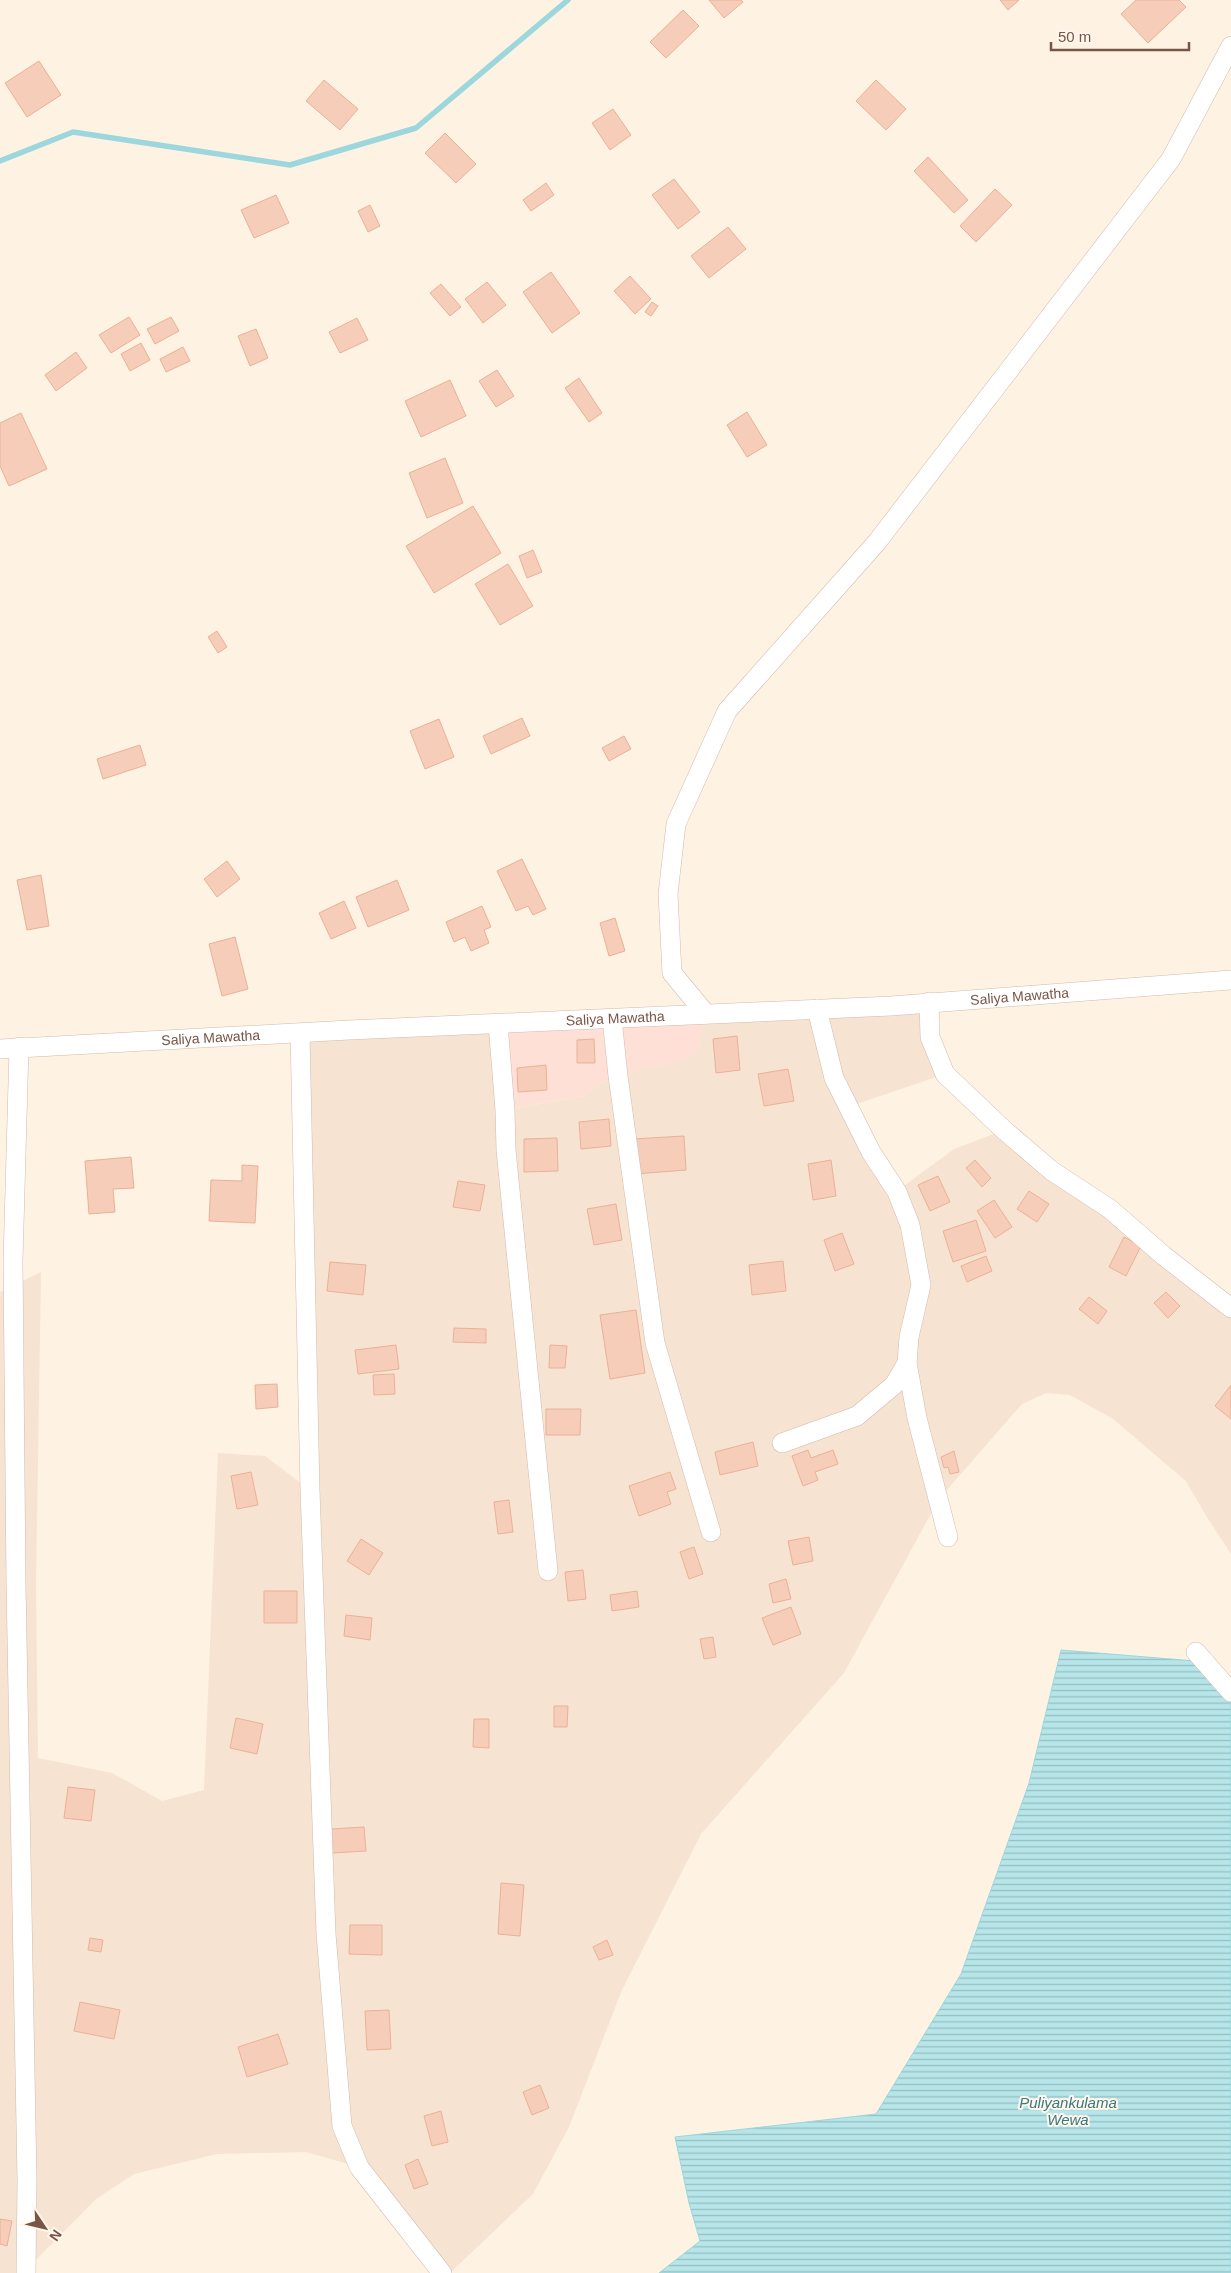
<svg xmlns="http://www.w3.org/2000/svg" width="1231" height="2273" font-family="Arial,sans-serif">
<defs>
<pattern id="water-rules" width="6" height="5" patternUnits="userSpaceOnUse" patternTransform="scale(1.25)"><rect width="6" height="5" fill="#b6e6ea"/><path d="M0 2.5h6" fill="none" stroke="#99bdbf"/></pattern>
</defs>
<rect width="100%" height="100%" fill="#fef2e3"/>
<!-- residential -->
<path fill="#f7e3d1" d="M929,1002l16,72 -97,33 49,84 57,-42 50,-19 227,178v246l-26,-40 -19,-33 -73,-62 -43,-24 -24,-2 -24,11 -83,95 -95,174 -143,161 -79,156 -53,137 -36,67 -83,79 -91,-106 -53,-15 -89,2 -83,20 -38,25 -70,71v3h-26v-981l41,-20 -5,313 2,173 74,15 50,28 42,-11 14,-337 47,3 44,33 -9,-455 198,-10 8,86 77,-14 18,-13 17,-7 88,-62z"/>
<!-- commercial -->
<path fill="#ffe0d7" d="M706,1014l-7,36 -14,10 -67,16 -17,7 -18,13 -78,14 -7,-86z"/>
<!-- water -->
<path fill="url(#water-rules)" stroke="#9bd7dc" d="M1061,1650l134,11 36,42v570h-572l41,-32 -11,-38 -14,-66 201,-23 85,-140 68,-191z"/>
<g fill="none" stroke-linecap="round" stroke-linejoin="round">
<!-- stream -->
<path stroke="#9bd7dc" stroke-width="5.5" d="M0,161l73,-29 217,33 126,-37 152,-128"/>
</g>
<!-- building -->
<path fill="#f6cdb8" stroke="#eab197" d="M709,0h32l2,2 -19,16z
M1000,0h19l-11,10z
M1136,0h43l7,7 -38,36 -27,-29z
M683,10l16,16 -33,32 -16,-16z
M39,61l22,34 -34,22 -22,-34z
M324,80l34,29 -18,21 -34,-29z
M876,80l30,29 -20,21 -30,-29z
M613,109l18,26 -21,15 -18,-27z
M445,133l31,31 -20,19 -31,-30z
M928,157l40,43 -14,13 -40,-42z
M674,179l26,33 -22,17 -26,-34z
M546,183l8,12 -23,16 -8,-11z
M995,189l17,16 -36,37 -16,-16z
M276,195l13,28 -35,15 -13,-28z
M370,205l10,21 -12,6 -10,-21z
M728,227l18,22 -37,29 -18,-22z
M551,272l29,41 -28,20 -29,-41z
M630,276l21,23 -16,15 -21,-23z
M487,282l19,23 -23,18 -18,-24z
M441,284l20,23 -11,9 -20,-23z
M652,302l6,4 -7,10 -6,-4z
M129,317l11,18 -29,18 -12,-18z
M171,317l8,14 -24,13 -8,-15z
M357,318l11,22 -28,13 -11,-21z
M256,329l12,29 -18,8 -12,-30z
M141,343l9,17 -20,11 -9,-17z
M183,347l7,14 -24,11 -6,-13z
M76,352l11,16 -31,23 -11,-16z
M497,370l17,26 -18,11 -17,-26z
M579,378l23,35 -13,9 -24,-34z
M450,380l16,36 -45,21 -16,-36z
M747,412l20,33 -20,12 -20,-32z
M21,413l26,56 -38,17 -9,-20v-43z
M445,458l18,45 -36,15 -18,-45z
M473,506l28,47 -67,40 -28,-47z
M533,550l9,22 -15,6 -8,-22z
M508,564l25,42 -33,19 -25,-41z
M217,631l10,16 -9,6 -10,-16z
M522,718l8,18 -39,18 -8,-18z
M439,719l15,38 -29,12 -15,-38z
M624,736l7,13 -22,12 -7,-13z
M140,745l6,20 -43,14 -6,-20z
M522,859l24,50 -13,6 -5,-9 -12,5 -19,-40z
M227,861l13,18 -23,18 -13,-18z
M41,875l8,51 -22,4 -10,-50z
M397,880l12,30 -41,17 -12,-30z
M344,901l12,27 -25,11 -12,-26z
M482,906l9,21 -7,3 5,13 -18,8 -6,-14 -11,5 -8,-20z
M615,918l10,33 -16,5 -9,-33z
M235,937l13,52 -26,7 -13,-52z
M737,1036l3,34 -24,3 -3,-34z
M594,1039l1,24h-18v-23z
M546,1065l1,25 -29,2 -1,-24z
M788,1069l6,32 -30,5 -6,-32z
M609,1119l2,27 -30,3 -2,-27z
M684,1136l2,34 -51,4 -2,-35z
M557,1138l1,33 -34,1v-33z
M131,1157l3,31 -21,1 2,23 -26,2 -4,-53z
M831,1160l5,36 -23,4 -5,-36z
M975,1160l16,18 -9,9 -16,-19z
M242,1165l16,1 -3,57 -46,-2 2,-41 31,1z
M938,1176l12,26 -20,9 -12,-26z
M458,1181l27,4 -5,26 -27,-4z
M1029,1191l20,13 -12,18 -20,-13z
M994,1200l18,27 -17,11 -18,-27z
M616,1204l6,36 -28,5 -7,-36z
M976,1220l10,31 -33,11 -10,-31z
M842,1233l12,31 -19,7 -11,-31z
M1124,1237l17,9 -15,30 -17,-9z
M986,1256l6,15 -25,11 -6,-16z
M783,1261l3,30 -34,4 -3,-30z
M330,1262l36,3 -3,30 -36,-4z
M1166,1292l14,14 -12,12 -14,-15z
M1089,1297l18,14 -9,13 -19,-15z
M636,1310l9,63 -35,6 -10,-64z
M454,1328l32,1v14l-33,-1z
M396,1345l3,24 -41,5 -3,-24z
M550,1345l17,1 -2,22h-16z
M394,1374l1,20 -21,1 -1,-20z
M277,1384l1,23 -22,2 -1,-24z
M1231,1385v34l-16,-13z
M546,1409h35l-1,26h-34z
M753,1442l5,24 -38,9 -5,-23z
M808,1450l3,8 22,-8 5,14 -23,8 3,8 -15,6 -11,-30z
M954,1451l5,21 -9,2 -2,-7 -4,1 -3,-11z
M251,1472l7,33 -21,4 -6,-33z
M670,1472l6,17 -9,3 4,12 -32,12 -10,-30z
M509,1500l4,32 -15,2 -4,-32z
M809,1537l4,24 -20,4 -5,-24z
M361,1539l22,14 -14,22 -22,-14z
M694,1547l9,27 -14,5 -9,-27z
M583,1570l3,29 -18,2 -3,-29z
M786,1579l5,20 -18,4 -4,-19z
M264,1591h33v32h-33z
M637,1591l2,16 -27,4 -2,-16z
M791,1607l10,27 -28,11 -11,-27z
M346,1615l26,3 -2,22 -26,-4z
M713,1637l3,20 -12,2 -4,-20z
M554,1706h14l-1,21h-13z
M236,1718l27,6 -6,30 -27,-6z
M474,1719h15v29l-16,-1z
M68,1787l27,3 -4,31 -27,-3z
M364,1827l2,24 -34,2 -1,-24z
M501,1883l23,2 -4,51 -22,-2z
M350,1925h32v30l-33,-1z
M90,1938l13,2 -2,12 -13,-2z
M607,1940l6,15 -14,5 -6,-13z
M80,2002l40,8 -6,29 -40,-8z
M389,2010l2,39 -24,1 -2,-39z
M278,2034l10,30 -41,13 -9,-30z
M540,2085l9,23 -17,7 -9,-23z
M441,2111l7,31 -16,4 -8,-30z
M418,2159l10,25 -14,5 -9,-24z
M0,2219l12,2 -5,25 -7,-2z"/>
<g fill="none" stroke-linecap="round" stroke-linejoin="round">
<defs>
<g id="minor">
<path d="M929,1002l1,35 15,37 59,56 48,41 58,38 54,47 67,52"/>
<path d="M817,1009l17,69 37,74 26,40 13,33 11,60 -12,52 -2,26 10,55 31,119"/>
<path d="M706,1014l-34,-41 -4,-79 8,-70 51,-113 150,-169 294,-383 60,-113"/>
<path d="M612,1019l6,57 37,267 56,189"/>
<path d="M498,1024l7,86 1,40 42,421"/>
<path d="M300,1034l10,456 16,444 16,192 17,41 83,106"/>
<path d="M19,1047l-6,214 3,323 11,596 -1,93"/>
<path id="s1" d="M0,1049l349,-19 542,-24 340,-26"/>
<path d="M782,1443l75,-27 37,-31 13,-22"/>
<path d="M1196,1652l35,40"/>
</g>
</defs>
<!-- minor casing -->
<use href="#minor" stroke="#d3baab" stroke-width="20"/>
<!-- minor -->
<use href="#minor" stroke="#fff" stroke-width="19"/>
</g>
<g text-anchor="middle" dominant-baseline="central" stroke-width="4" stroke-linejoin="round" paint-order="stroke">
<!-- street labels -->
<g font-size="14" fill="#795547" stroke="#fff6ec">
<text stroke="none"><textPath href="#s1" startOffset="1021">Saliya Mawatha</textPath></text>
<text stroke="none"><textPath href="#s1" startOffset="616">Saliya Mawatha</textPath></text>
<text stroke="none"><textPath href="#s1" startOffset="211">Saliya Mawatha</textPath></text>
</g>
<!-- water labels -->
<g font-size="15" font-style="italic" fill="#397980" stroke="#fff6ec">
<text x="1068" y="2102">Puliyankulama<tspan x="1068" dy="17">Wewa</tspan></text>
</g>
</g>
<!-- north arrow -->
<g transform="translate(45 2228) rotate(125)" stroke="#fff6ec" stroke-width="4" paint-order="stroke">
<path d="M0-4L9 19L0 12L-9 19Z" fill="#795547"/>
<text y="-8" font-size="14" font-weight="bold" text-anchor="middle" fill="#795547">N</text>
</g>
<!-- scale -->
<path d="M1051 42v8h138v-8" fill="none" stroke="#795547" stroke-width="2.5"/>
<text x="1058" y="42" font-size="15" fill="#795547" stroke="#fff6ec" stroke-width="4" paint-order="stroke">50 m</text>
</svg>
